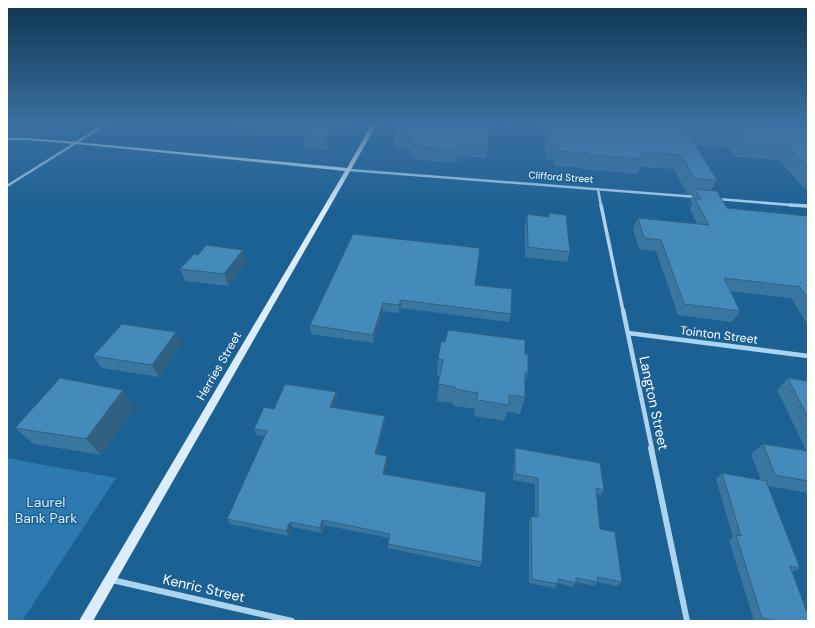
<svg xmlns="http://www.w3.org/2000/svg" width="815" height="628" font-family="'DM Sans',sans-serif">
<rect width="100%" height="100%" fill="#1c6194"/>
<!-- green -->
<path fill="#2c7aaf" d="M7,458l109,20 -94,143h-15z"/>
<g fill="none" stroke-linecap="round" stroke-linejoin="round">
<!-- minor-far3 -->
<path stroke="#add4ef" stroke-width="2.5" d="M349,170l348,27
M7,186l99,-62
M598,189l3,17
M718,199l85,7"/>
<!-- minor-far2 -->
<path stroke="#add4ef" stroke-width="3.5" d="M601,205l22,106
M790,205l18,1"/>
<!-- minor-far1 -->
<path stroke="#add4ef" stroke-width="4.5" d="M623,310l29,139
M628,333l180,23"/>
<!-- minor -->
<path stroke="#add4ef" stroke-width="6" d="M651,448l36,173
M112,580l180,41"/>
<!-- secondary -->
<path fill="#dbedfb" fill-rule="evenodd" d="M372,124h5l-284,497h-14l266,-450 -269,-27 -50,-4h-19v-2h19l50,4 271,26z"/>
</g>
<!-- wall -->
<path fill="#3a77a0" d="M236,124h109l-18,26 -23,-2 -2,-11 -64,-6z
M399,124l89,21 -2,13 -28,-2 -1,7 -37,-3 -10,-4v-7l-15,-1 -1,-13z
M543,124h265v64h-4l-25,-28 -43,-3 -8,-10 -33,-2 22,35 -6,11 16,17 81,8v106h-2l-15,-24 -61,-7 10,20 -8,11 -54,-7 -22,-64 -17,-2 -6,-20 5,-11 59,6 -7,-15 2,-5 -2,-4 3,-6h-6l-13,-25 -34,-2 -3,7 -54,-5v-1l-28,-2 -1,-6 -8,-1z
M549,213l21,39 -3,10 -42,-5v-33l2,-10 21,3z
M353,234l122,51 36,29 -2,8 -108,-14 -2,5 -16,-2 -10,32 -62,-9 -1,-9z
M247,262l-18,24 -44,-5 -5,-12z
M445,342l80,12 3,18 -3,12v13l-5,17 -13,-3 -3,10 -30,-5 1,-7 -22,-3v-3l-16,-2 3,-24 -3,-1 1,-17z
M182,343l-23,34 -57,-9 -9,-12z
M788,378l20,3v112l-40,-7 32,82 -8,4 16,49h-54l-25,-81 4,-3 -17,-58 6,-6 39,7 -10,-26 12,-10 43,6 -29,-60z
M336,392l1,6 -4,10 52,14 -8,32 11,8 -3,12 97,88 -2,5 -92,-19v-4l1,-6 -65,-13 -2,8 -30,-6 -3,9 -59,-12 -3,-5 38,-83 -8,-1 -3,-6 20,-20z
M135,407l-34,48 -67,-11 -19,-16z
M515,448l89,42 -3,5 -5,-1 4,35 22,53 -5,4 -19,-4 -4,4 -18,-4 -4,5 -14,-4 -3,5 -26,-5v-62l2,-5 4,1v-33l-22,-4 1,-26z"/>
<!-- shaded-wall -->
<path fill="#306182" d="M337,124h8l-18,26 -2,-11z
M459,143l-1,13 -1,7 1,-14z
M243,250l4,12 -18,24 -5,-12z
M401,300v8l-2,5v-8z
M383,303v8l-10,32v-8z
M176,332l6,11 -23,34 -7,-12z
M123,390l12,17 -34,48 -15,-16z
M336,392l1,6 -6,15 -1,-6z
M385,416v6l-9,37 -1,-5z
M387,456l1,6 -4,17 -1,-5z
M322,520l2,5 -2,8 -2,-5z
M290,522l2,5 -3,9 -3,-5z"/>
<!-- building -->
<path fill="#448aba" stroke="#306182" d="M274,124h63l-12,15 -23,-2 8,-10z
M399,124h91l-2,21 -29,-2 -1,6 -38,-2 -10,-4 2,-6 -18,-2z
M547,124h261v43l-20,-21 -45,-3 -8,-10 -49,-3 31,50 -22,-1 -14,-24 -41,-3 3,7 -56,-4v-2l-28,-2 -1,-6h-9z
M695,189l22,2 10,17 81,8v82l-8,-11 -76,-9 16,33 -56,-7 -23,-64 -17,-2 -6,-20 71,7 -14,-26h6z
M549,213l17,2 4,37 -42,-5 -1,-33 22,3z
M353,234l127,14 -5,37 37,4 -1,25 -110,-14 -2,5 -16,-2 -10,32 -63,-10z
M206,245l37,5 -19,24 -44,-5 14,-15 4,1z
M122,324l54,8 -24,33 -59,-9z
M448,330l77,10v14h3v18h-3v25l-16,-2v10l-32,-5 1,-7 -23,-4v-2l-17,-3 5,-24 -5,-1 3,-17h4z
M60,378l63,12 -37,49 -71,-11z
M788,378l20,3v37z
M285,384l51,8 -6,15 55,9 -10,38 12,2 -4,18 103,18 -4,70 -94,-18 2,-10 -68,-14 -2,8 -30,-6 -4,9 -59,-12 40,-88 -13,-2 10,-22 10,2z
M763,444l45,7v30l-33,-6z
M515,448l85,15 4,27 -8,-2 4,41 15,3 7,50 -25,-5 1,5 -22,-4v5l-18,-4v5l-26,-5 -1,-63 7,1v-39l-23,-4z
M722,473l44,8 34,87 -10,-2 18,49v6h-30l-16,-3 -26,-83 5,1z"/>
<!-- sky -->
<linearGradient id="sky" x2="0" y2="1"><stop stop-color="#0f3551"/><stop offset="0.58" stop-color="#3a709f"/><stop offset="1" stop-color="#3a709f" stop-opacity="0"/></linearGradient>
<rect width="815" height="212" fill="url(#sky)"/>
<g text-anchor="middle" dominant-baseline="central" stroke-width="3" stroke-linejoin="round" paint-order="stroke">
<!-- far-street labels -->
<g font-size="10" fill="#fff" stroke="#1c6194">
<text transform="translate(561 177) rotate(4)">Clifford Street</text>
</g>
<!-- street labels -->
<g font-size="12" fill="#fff" stroke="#1c6194">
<text transform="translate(719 335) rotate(7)">Tointon Street</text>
<text transform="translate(219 366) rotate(-60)">Herries Street</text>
</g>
<!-- near-street labels -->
<g font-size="14" fill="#fff" stroke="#1c6194">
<text transform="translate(654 403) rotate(78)">Langton Street</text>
<text transform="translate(204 588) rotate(13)">Kenric Street</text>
</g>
<!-- near-park labels -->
<g font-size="14" fill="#d4ebfb" stroke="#1c6194">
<text x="46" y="502">Laurel<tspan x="46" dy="16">Bank Park</tspan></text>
</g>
</g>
<!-- border -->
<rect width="815" height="628" fill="none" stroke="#ffffff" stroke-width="16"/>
</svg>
